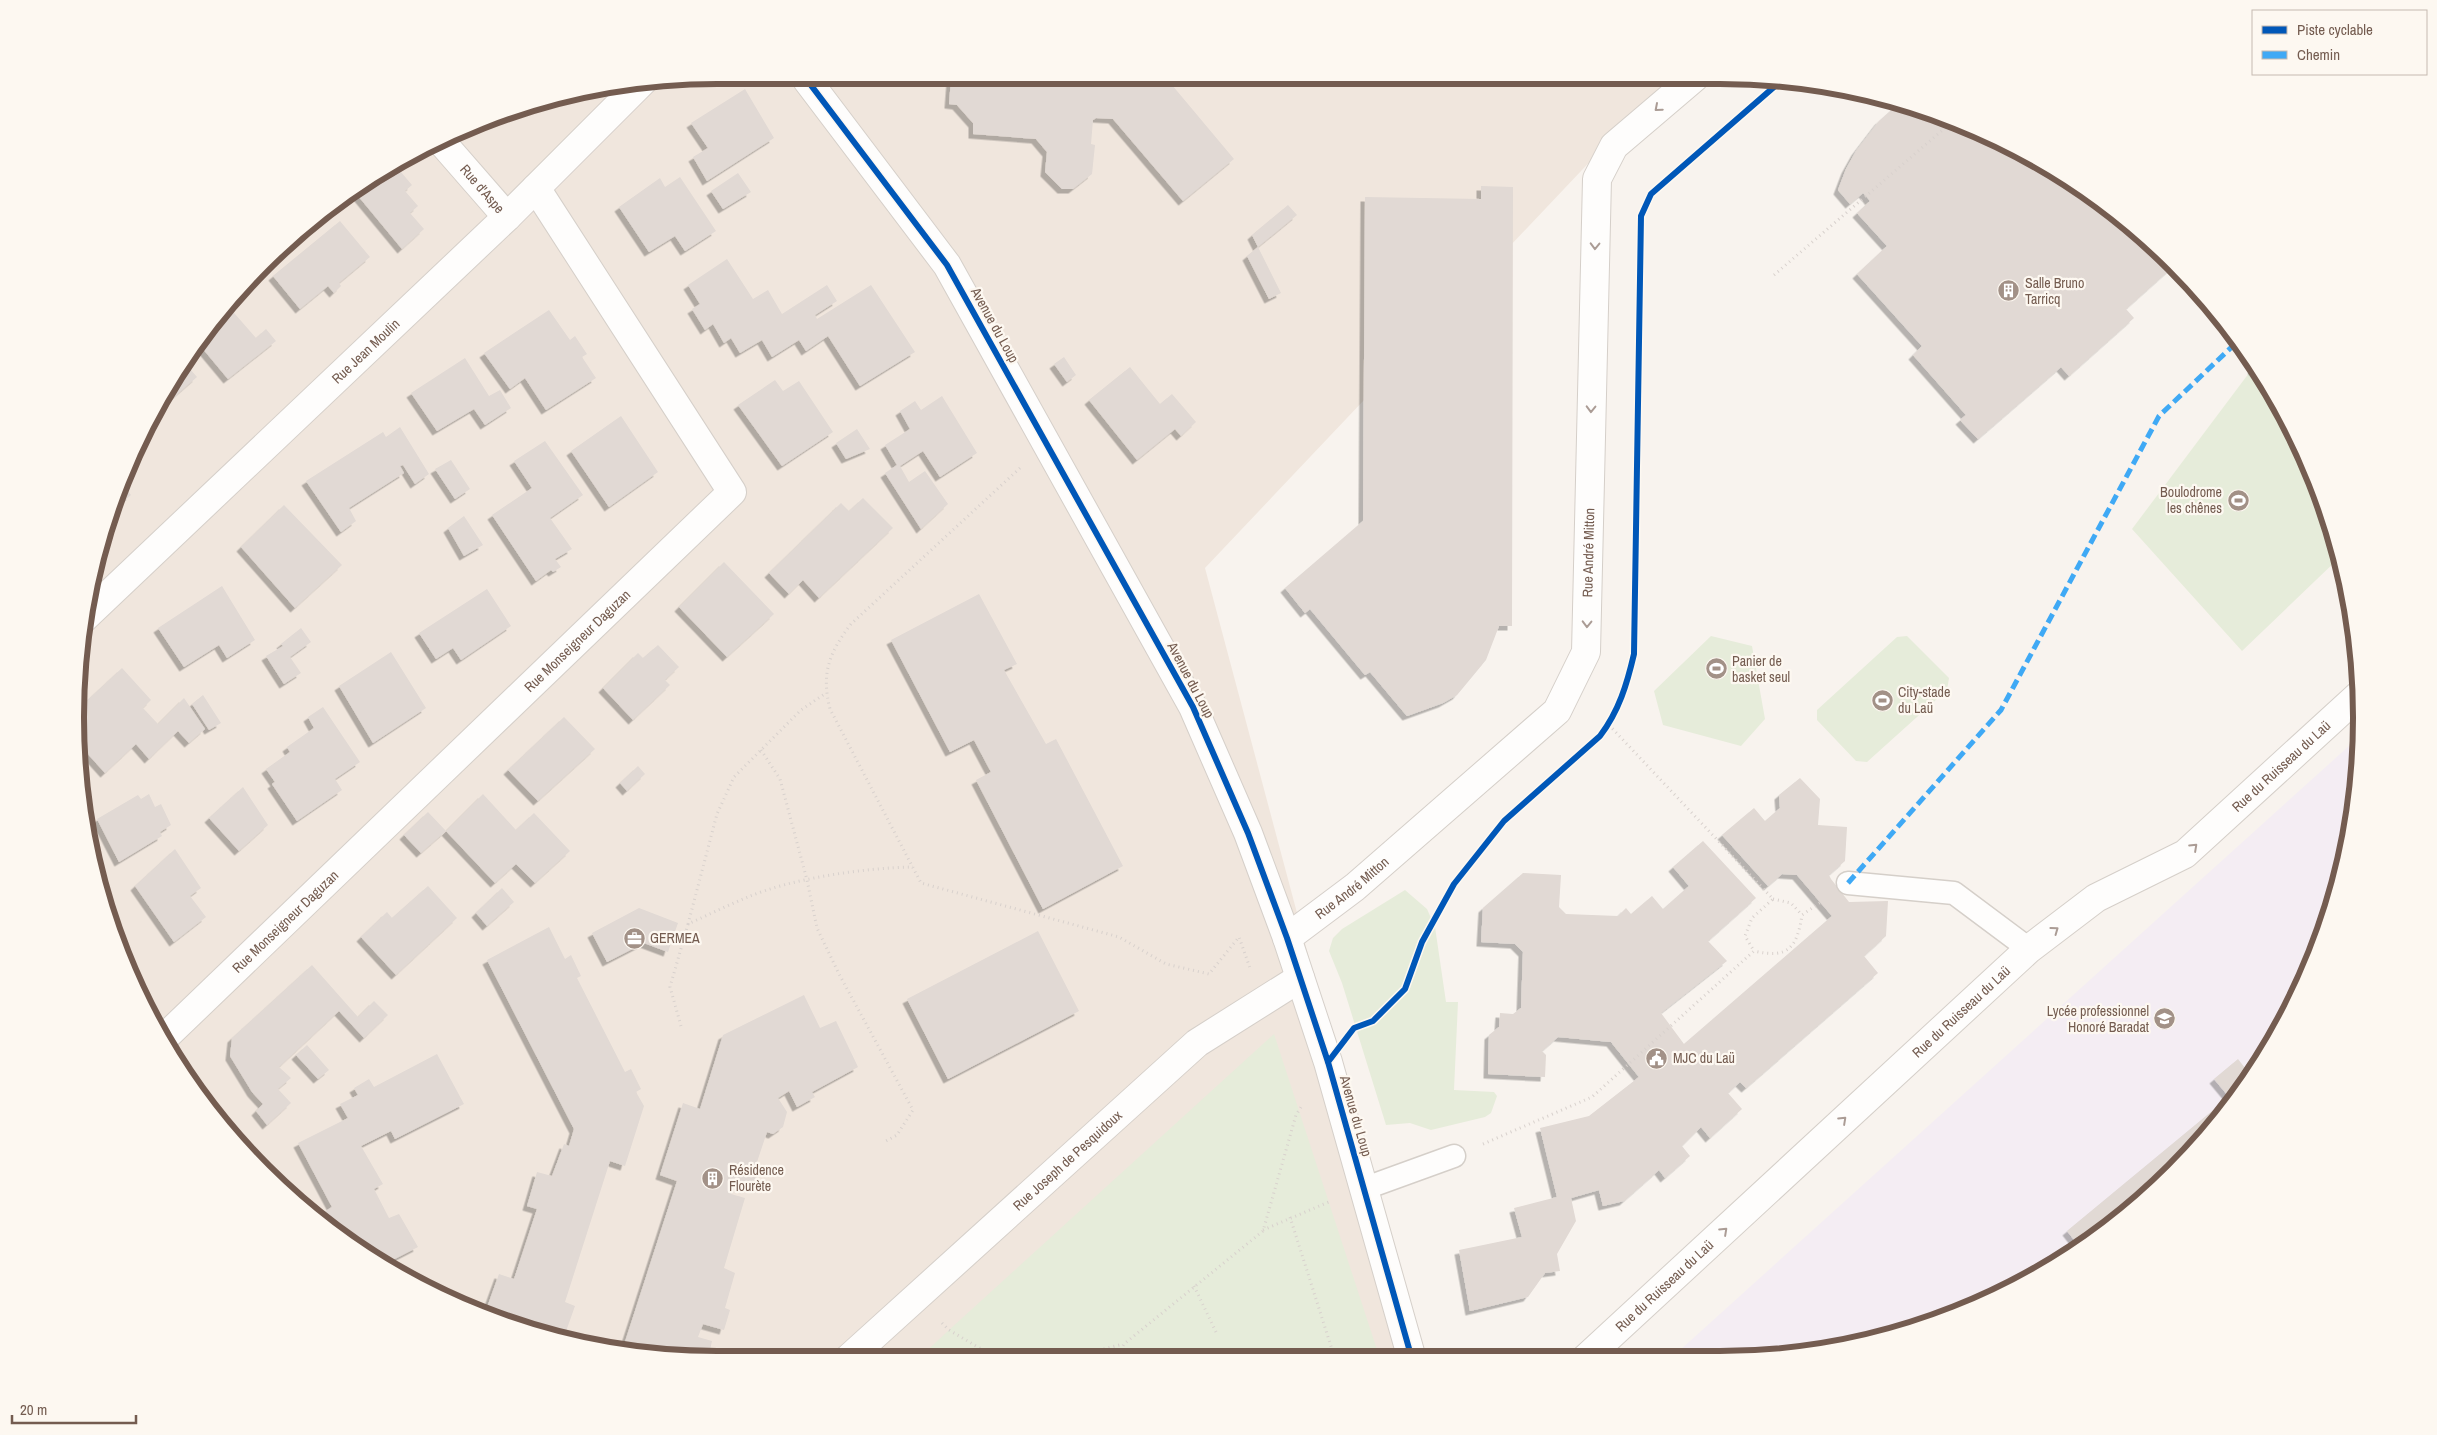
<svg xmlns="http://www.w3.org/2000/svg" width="2437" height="1435" font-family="'Archivo Narrow',sans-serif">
<defs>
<filter id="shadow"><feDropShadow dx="-4.5" dy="4.5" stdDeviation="0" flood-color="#0004"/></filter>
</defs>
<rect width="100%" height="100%" fill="#f8f3ee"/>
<!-- residential -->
<path fill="#f0e6dd" d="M1670,77l-465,491 211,791h-741l-164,-33 -150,-74 -127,-111 -73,-102 -37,-76 -37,-120 -11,-84 4,-125 17,-83 44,-117 42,-74 80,-97 64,-55 106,-67 78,-32 122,-28z"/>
<!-- education -->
<path fill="#f4edf3" d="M2360,736l-10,107 -37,120 -59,111 -80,98 -133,102 -115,52 -164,33h-76l-7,-8z"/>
<!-- green -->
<path fill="#e6ecda" d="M2252,369l16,19 45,83 26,87 -97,93 -110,-122z
M1711,636l41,10 13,73 -24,27 -78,-21 -9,-34z
M1907,636l42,42 -2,12 -80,72 -11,-1 -39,-41v-10l80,-73z
M1405,890l22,19 8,18 11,75h12l-4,88 40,2 3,4 -6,17 -6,4 -54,13 -21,-7 -24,2 -44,-142 -13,-32 4,-13 9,-9z
M1274,1034l106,325h-462l31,-29z"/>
<!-- building -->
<path fill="#e1d9d4" filter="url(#shadow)" d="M951,79h216l67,80 -51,42 -70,-82 -17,-1 -3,2 -2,24 4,1 -3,29 -19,15h-11l-17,-17 2,-20 -11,-13 -63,-5v-11l-16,-18 -8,-1z
M745,89l29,49 -67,43 -14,-24 15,-9 -17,-25z
M1898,104l28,5 150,74 99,82 -49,44 8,9 -65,58 -8,-9 -83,72 -18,-19 6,-5 -53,-60 9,-9 -65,-72 30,-28 -30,-33 13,-12 -3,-4 -4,-4 -13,11 -12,-14 8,-21 10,-18 23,-30z
M395,165l17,20 -7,6 13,15 -8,7 14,16 -22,20 -48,-58z
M738,173l13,19 -28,17 -12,-18z
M680,177l36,54 -31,20 -10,-15 -26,16 -30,-45 41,-29 5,9z
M1481,186l32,1 -1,439h-13l-13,34 -29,35 -14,8 -36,13 -37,-44 -5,3 -55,-66 -5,4 -20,-25 78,-67 2,-324 116,2z
M1288,205l9,10 -39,32 23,46 -12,6 -22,-43 11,-9 -6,-12z
M340,221l30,36 -31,26 2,3 -7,7 -6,-7 -28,23 -27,-33z
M727,259l26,40 15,-9 14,24 45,-29 10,16 -22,14 2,4 54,-34 44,67 -55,34 -32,-50 -22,15 -7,-11 -27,17 -10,-17 -22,13 -9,-15 -7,5 -11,-19 -8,6 -13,-21 8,-5 -12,-19z
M228,306l28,32 10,-9 10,12 -48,38 -30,-36z
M549,310l21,30 5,-4 12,18 -5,3 14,21 -50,32 -21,-32 -15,11 -26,-36z
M1064,357l12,18 -9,7 -13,-18z
M465,358l24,38 11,-6 11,18 -26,17 -11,-16 -37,22 -26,-38z
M183,361l14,16 -32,28 -2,-4 -5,4z
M2256,365l11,20h-1l-14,-16z
M1130,367l30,37 12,-10 24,28 -15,14 -6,-7 -38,31 -48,-60z
M775,380l8,11 16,-10 34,51 -51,34 -44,-61z
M942,396l35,57 -37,24 -17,-26 -23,15 9,16 16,-11 23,33 -27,25 -36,-56 12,-8 -12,-20 25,-16 -10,-18 15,-10 6,9z
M621,416l37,56 -49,35 -38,-56z
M400,427l29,47 -14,10 -12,-19 -3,1 4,7 -55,35 7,13 -15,11 -35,-51 77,-49 3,5z
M857,429l13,20 -24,10 -10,-16z
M545,441l38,54 -33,23 22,31 -17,10 6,8 -8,5 -2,-2 -15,11 -44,-66 40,-27 -18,-27z
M451,460l19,29 -15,10 -20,-30z
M122,484l9,11 -19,16 5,-14z
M863,498l30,30 -74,70 -16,-18 -14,14 -20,-21 72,-70 8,8z
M284,505l58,60 -47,43 -54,-61z
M464,516l19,29 -19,11 -16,-28z
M724,562l50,52 -47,43 -48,-50z
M222,586l33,54 -28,18 -8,-13 -35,22 -26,-39z
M487,589l24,37 -50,34 -8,-12 -17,11 -17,-26z
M979,594l38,70 -13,6 42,74 10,-5 67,127 -80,43 -67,-129 15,-8 -17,-32 -24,12 -59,-112z
M301,628l10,14 -21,15 11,16 -17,11 -18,-28 17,-10 -2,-2z
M658,645l21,22 -14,13 5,5 -37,35 -30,-32 35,-35 5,5z
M391,652l35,56 -53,35 -34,-57z
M122,668l29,32 -8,8 15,16 26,-26 21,31 -16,14 -11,-12 -29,28 -13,-15 -31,29 -28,-31 1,-20 3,-3 -3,-4v-6z
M203,695l18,28 -12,7 -17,-26z
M323,707l37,55 -25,17 7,11 -45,31 -25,-37 3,-2 -9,-13 24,-17 -3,-5 27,-19 -6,-11z
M564,717l31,32 -57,52 -30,-31z
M638,766l7,8 -18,17 -7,-8z
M1800,778l20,21 -2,26 29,2 -2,34 -16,14 2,4 18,23 39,-1 -2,35 -22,20 14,17 -132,115 -6,-6 -12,11 14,16 -32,29 -9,-11 -19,19 8,10 -25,22 -6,-8 -35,31 -21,5 -4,-16 -28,8 5,23 -19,33 3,17 -15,2 -17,24 -58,14 -11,-61 63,-13 -8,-29 43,-11 -17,-69 49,-12 50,-39 -28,-35 -53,-5 -16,14 4,4 -1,22 -57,-3 1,-39 10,-8 1,-14 13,1 8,-6 2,-56 -8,-8 -34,-2 2,-34 40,-35 38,2 -2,32 7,7 52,2 8,-8 5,6 21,-18 11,13 26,-23 -16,-19 30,-26 53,57 -48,43 19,20 -66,52 23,31 148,-128 -35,-41 -15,-1 -14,12 -46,-51 32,-27 11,13 15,-13 -1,-13z
M243,787l25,38 -29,26 -30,-33z
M149,794l6,13 6,-3 10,21 -11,7 2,4 -43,26 -22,-43 41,-24 3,4z
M483,794l33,36 18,-17 36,38 -35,32 -19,-19 -21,19 -49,-52z
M428,812l18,19 -25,22 -17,-18z
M175,849l26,39 -11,8 16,21 -32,25 -39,-56z
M428,886l29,32 -61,57 -35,-38 26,-25 5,6z
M502,888l12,14 -27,24 -11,-13z
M639,908l39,15 -10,29 -24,-9 -37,19 -15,-29z
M549,927l16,32 6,-4 10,21 -4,2 48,94 6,-3 10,20 -5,3 8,14 -19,60 -15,-5 -45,141 10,4 -11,31 -53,-11 -26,-13 14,-39 15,5 23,-70 -10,-3 10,-34 15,4 12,-32 5,2 5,-17 -87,-169z
M1038,931l41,80 -131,68 -41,-80z
M312,965l46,52 16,-16 14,14 -24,23 -25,-27 -60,56 12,11 -13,11 13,14 -24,22 -11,-14 7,-7 -11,-12 -22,-36 2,-18z
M804,995l16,33 16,-7 22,46 -46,25 3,5 -18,10 -8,-16 -11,7 9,14 -4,15 -10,7 -6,-2 -11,33 4,1 -6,20 -17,-5 -6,13 14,4 -21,70 11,5 -10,35 5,2 -6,20 -21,-6 -5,13 14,4 -4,18h-33l-52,-11 54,-167 -17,-6 23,-72 17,6 23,-74z
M307,1045l22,25 -11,9 -22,-24z
M437,1054l27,50 -69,35 -4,-8 -30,15 22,38 -9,5 15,29 10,-4 19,33 -33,17 -24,-12 -11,-13 -2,1 -16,-14 -8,-14 8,-5 -34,-64 50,-25 -8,-14 18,-9 -4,-7 15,-9 5,8z
M2238,1059l14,18 -78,95 -96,73 -11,-14 162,-134 -15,-18z"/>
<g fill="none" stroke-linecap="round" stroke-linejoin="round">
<defs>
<path id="lane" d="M1848,883l106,10 75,56
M1363,1189l91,-33"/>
<g id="street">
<path id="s1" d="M439,139l68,78"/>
<path id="s2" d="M84,618l423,-401 137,-137"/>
<path id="s3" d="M1287,938l68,-51 202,-176 29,-59 11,-473 17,-33 81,-69"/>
<path id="s4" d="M162,1040l570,-548 -196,-304"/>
<path id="s5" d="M848,1359l349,-316 103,-65"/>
<path id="s6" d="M1585,1359l444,-410 67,-51 89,-44 175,-160"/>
</g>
<path id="secondary" d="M807,80l140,185 246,442 55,126 39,105 41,124 84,297"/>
</defs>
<!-- lane casing -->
<use href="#lane" stroke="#d5cfc9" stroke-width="25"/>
<!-- street casing -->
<use href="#street" stroke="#d5cfc9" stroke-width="30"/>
<!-- secondary casing -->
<use href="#secondary" stroke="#d5cfc9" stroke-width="30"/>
<!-- path -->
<path stroke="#d8d1cd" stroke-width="3" stroke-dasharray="1 4" stroke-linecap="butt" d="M1774,275l178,-153
M1020,468l-169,156c-22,29 -30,49 -21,85l91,174 198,54 47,27 43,10 30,-37 11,31
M1609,725l164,174 -21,19 -7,18 9,15
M761,750l19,29 27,101 10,48 22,46 74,136 -16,25 -11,6
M1773,899l18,4 11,12
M688,924l29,-110 17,-37 67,-67 25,-17
M681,1026l-11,-39 18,-63c20,-9 40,-19 60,-27 45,-19 116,-29 165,-30
M1483,1144l109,-47 162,-146c34,8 43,-3 48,-36l19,-13
M1290,1217l45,142
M1263,1230l68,-29
M1194,1286l23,48
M942,1323l7,7 49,29
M1065,1359l58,-15
M1116,1359l8,-15 139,-113 33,-116 7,-11"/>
<!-- lane -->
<use href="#lane" stroke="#fefdfc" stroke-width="22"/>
<!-- street -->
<use href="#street" stroke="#fefdfc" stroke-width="28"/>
<!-- secondary -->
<use href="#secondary" stroke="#fefdfc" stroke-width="28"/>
<!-- quiet -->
<path stroke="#3fa9f5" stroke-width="5" stroke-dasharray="10 5" stroke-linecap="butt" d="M1848,883l153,-173 158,-294 79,-75"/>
<defs>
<path id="cycleway" d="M807,80l140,185 246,442 55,126 39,105 41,124 84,297
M1328,1062l26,-34 19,-7 32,-32 17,-47 32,-58 50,-63 96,-85c19,-25 27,-52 34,-82l7,-438 10,-22 131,-114"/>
</defs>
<!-- cycleway casing -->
<use href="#cycleway" stroke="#fdf8f1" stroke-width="9"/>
<!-- cycleway -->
<use href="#cycleway" stroke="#0057b8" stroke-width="6"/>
</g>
<!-- one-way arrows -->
<defs><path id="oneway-chevron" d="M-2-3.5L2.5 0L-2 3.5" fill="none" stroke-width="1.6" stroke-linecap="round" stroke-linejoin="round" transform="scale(1.25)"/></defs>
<g stroke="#ab9c95">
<use href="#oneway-chevron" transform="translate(1658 108) rotate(139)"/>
<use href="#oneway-chevron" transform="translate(1595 246) rotate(91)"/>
<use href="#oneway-chevron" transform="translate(1591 409) rotate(91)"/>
<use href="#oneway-chevron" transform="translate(1587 624) rotate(91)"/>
<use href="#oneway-chevron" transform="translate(2194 847) rotate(-43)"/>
<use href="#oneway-chevron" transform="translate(2055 930) rotate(-36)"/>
<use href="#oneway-chevron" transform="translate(1843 1120) rotate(-43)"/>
<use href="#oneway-chevron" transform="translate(1724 1231) rotate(-43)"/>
</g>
<!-- icons -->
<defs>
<symbol id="building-disc" viewBox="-11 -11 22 22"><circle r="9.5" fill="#a29187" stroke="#fdf8f1"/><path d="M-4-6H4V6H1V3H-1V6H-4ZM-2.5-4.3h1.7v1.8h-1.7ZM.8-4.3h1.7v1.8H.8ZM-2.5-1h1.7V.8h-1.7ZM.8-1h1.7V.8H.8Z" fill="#fff"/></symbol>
<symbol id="stadium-disc" viewBox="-11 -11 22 22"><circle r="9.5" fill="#a29187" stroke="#fdf8f1"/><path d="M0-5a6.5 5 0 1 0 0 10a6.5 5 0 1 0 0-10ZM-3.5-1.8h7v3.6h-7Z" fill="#fff"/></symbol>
<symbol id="office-disc" viewBox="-11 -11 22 22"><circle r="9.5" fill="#a29187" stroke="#fdf8f1"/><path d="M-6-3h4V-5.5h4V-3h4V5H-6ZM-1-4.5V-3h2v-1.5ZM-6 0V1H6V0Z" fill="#fff"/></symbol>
<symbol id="school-disc" viewBox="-11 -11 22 22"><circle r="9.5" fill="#a29187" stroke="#fdf8f1"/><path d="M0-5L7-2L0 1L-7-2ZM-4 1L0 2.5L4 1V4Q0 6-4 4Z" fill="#fff"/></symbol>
<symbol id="civic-disc" viewBox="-11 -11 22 22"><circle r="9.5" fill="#a29187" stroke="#fdf8f1"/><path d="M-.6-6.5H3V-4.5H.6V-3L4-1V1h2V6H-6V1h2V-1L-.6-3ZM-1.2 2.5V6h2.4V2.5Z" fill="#fff"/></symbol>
</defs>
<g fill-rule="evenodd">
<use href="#building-disc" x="1996" y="278" width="25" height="25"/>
<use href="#stadium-disc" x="2226" y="488" width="25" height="25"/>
<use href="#stadium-disc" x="1704" y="656" width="25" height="25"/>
<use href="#stadium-disc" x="1870" y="688" width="25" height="25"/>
<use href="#office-disc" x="622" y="926" width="25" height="25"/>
<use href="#school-disc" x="2152" y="1006" width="25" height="25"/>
<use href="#civic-disc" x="1644" y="1046" width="25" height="25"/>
<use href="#building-disc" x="700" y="1166" width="25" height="25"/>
</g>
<g text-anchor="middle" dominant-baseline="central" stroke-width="4.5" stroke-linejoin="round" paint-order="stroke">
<!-- street labels -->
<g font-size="14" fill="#745c50" stroke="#fdf8f1">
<text stroke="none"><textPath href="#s1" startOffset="66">Rue d'Aspe</textPath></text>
<text transform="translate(995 325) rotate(61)">Avenue du Loup</text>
<text stroke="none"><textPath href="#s2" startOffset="388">Rue Jean Moulin</textPath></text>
<text stroke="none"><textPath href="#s3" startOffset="518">Rue André Mitton</textPath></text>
<text stroke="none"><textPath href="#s4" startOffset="576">Rue Monseigneur Daguzan</textPath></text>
<text transform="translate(1191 680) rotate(62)">Avenue du Loup</text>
<text stroke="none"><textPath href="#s6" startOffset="918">Rue du Ruisseau du Laü</textPath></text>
<text stroke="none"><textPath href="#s3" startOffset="82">Rue André Mitton</textPath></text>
<text stroke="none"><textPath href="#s4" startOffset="171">Rue Monseigneur Daguzan</textPath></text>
<text stroke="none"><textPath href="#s6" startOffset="512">Rue du Ruisseau du Laü</textPath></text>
<text transform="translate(1356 1116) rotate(74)">Avenue du Loup</text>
<text stroke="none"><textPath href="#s5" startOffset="296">Rue Joseph de Pesquidoux</textPath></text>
<text stroke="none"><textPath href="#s6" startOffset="108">Rue du Ruisseau du Laü</textPath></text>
</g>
<!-- poi labels -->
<g font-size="14" fill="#745c50" stroke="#fdf8f1" text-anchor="start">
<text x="2025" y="283">Salle Bruno<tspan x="2025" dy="16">Tarricq</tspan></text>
<text x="2222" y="492" text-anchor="end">Boulodrome<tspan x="2222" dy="16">les chênes</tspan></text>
<text x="1732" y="661">Panier de<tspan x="1732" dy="16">basket seul</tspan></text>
<text x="1898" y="692">City-stade<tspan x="1898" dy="16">du Laü</tspan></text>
<text x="650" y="938">GERMEA</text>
<text x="2149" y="1011" text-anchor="end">Lycée professionnel<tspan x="2149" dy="16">Honoré Baradat</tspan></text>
<text x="1673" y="1058">MJC du Laü</text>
<text x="729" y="1170">Résidence<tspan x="729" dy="16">Flourète</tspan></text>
</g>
</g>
<!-- crop -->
<path d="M0 0H2437V1435H0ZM717 84H1720A633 633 0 0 1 2353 717V718A633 633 0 0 1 1720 1351H717A633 633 0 0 1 84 718V717A633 633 0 0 1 717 84Z" fill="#fdf8f1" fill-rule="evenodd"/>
<path fill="none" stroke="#745c50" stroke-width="6" d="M717 84H1720A633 633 0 0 1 2353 717V718A633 633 0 0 1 1720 1351H717A633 633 0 0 1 84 718V717A633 633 0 0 1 717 84Z"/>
<!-- legend -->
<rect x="2252" y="10" width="175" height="65" fill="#fdf8f1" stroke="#c6bab1"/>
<rect x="2262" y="26" width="25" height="8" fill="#0057b8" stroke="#c6bab1"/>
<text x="2297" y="35" font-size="15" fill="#745c50">Piste cyclable</text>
<rect x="2262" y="51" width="25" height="8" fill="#3fa9f5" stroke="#c6bab1"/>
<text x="2297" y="60" font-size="15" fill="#745c50">Chemin</text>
<!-- scale -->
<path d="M12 1415v8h124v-8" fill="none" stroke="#745c50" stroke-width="2.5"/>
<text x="20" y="1415" font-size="15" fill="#745c50" stroke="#fdf8f1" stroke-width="4" paint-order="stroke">20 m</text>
</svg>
